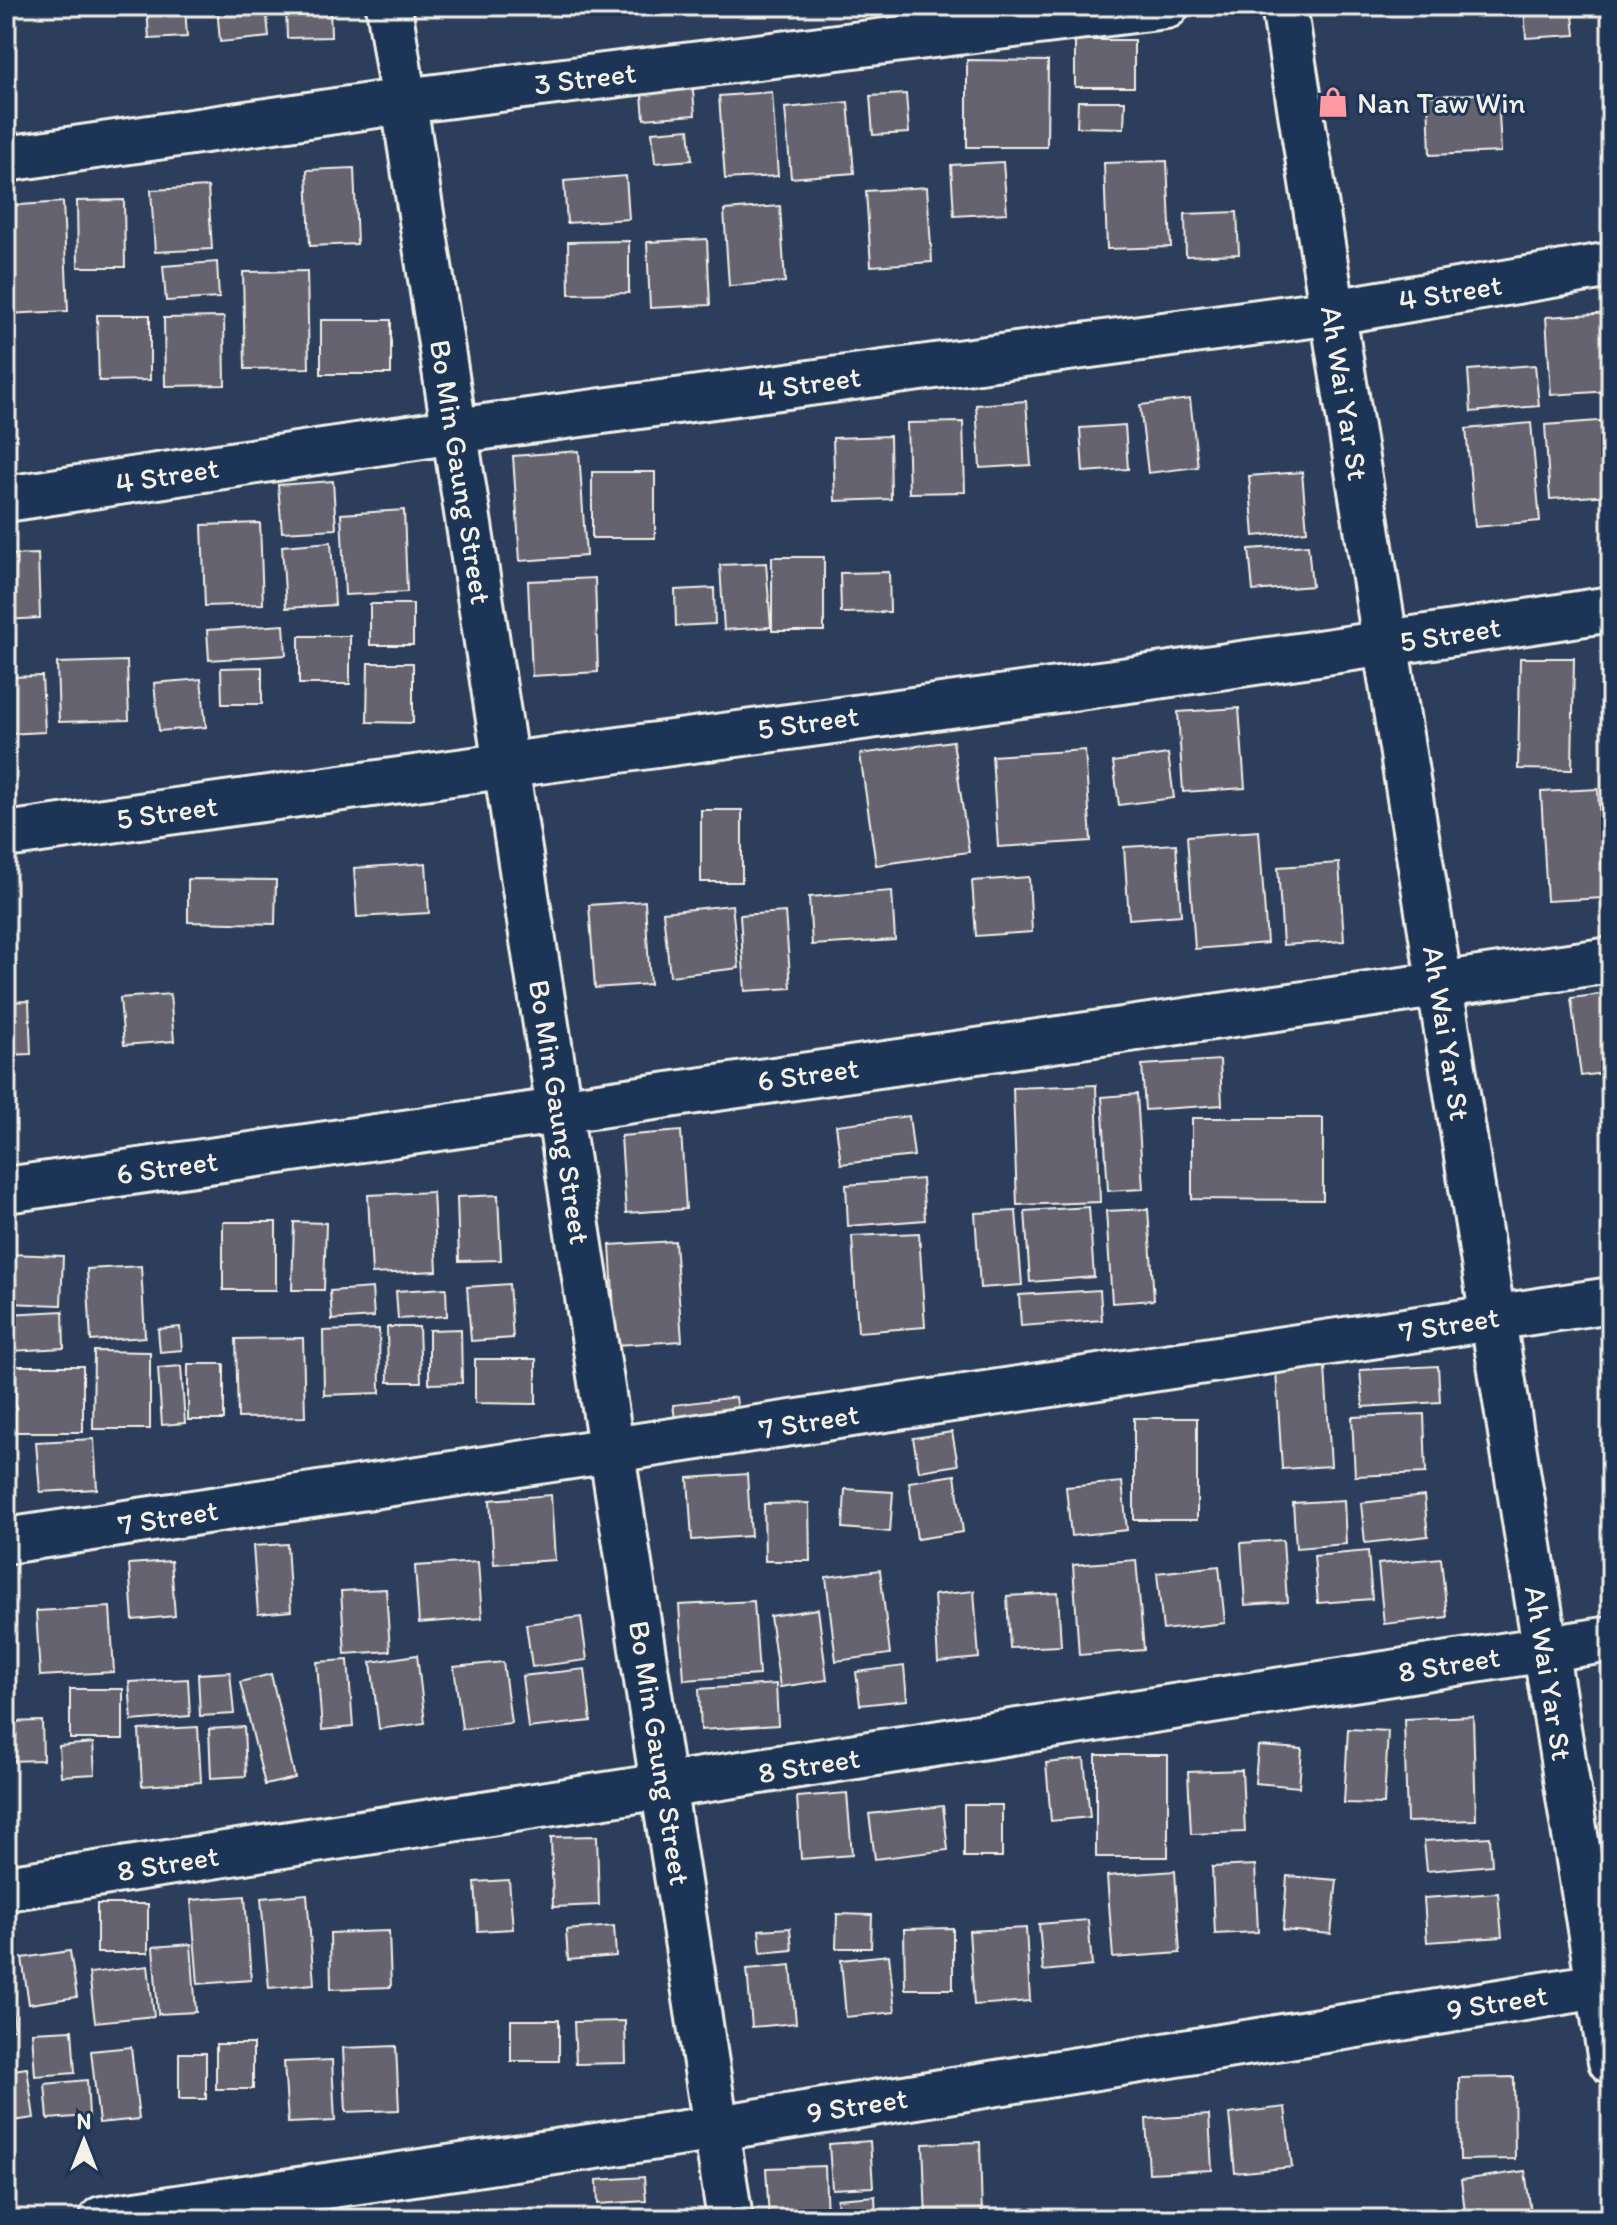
<svg xmlns="http://www.w3.org/2000/svg" width="1617" height="2225" font-family="Itim,sans-serif">
<rect width="100%" height="100%" fill="#2c3e5c"/>
<filter id="ink" filterUnits="userSpaceOnUse"><feTurbulence type="fractalNoise" baseFrequency=".0125" numOctaves="2"/><feDisplacementMap in="SourceGraphic" scale="16" xChannelSelector="R" yChannelSelector="G"/><feConvolveMatrix kernelMatrix="1 2 1 2 8 2 1 2 1" color-interpolation-filters="sRGB"/></filter>
<g filter="url(#ink)">
<!-- building -->
<path fill="#666371" stroke="#f4f1e8" stroke-width="2" d="M147,6h38l2,31 -38,2z
M217,6h49l3,31 -49,5z
M286,6h44l1,31 -44,1z
M1524,6h48l3,29 -49,3z
M1075,40h59v47h-59z
M967,60l81,1 -1,86h-80z
M692,79l3,36 -51,4 -3,-36z
M772,92l6,84 -53,3 -6,-83z
M1498,93l3,59 -71,3 -2,-59z
M906,94l3,39 -36,2 -3,-39z
M1078,101h47l-1,27 -47,-1z
M848,102l6,71 -63,5 -6,-70z
M689,129l3,31 -37,3 -3,-31z
M1167,161l4,86 -64,2 -3,-86z
M1003,162l4,51 -53,3 -3,-51z
M354,168l3,76 -47,2 -3,-76z
M626,176l3,43 -62,4 -3,-42z
M208,187l4,62 -57,3 -4,-62z
M927,187l5,75 -61,4 -5,-75z
M124,200l1,67h-47l-1,-66z
M63,202l5,109 -62,3v-108z
M780,206l5,76 -56,4 -5,-76z
M1237,212l2,42 -53,2 -1,-42z
M707,239l3,66 -60,3 -3,-66z
M629,241v52l-60,1 -1,-52z
M217,262l2,36 -53,3 -3,-35z
M307,271l2,97 -64,1 -2,-97z
M1611,313v78l-60,4 -5,-78z
M97,315h53v65l-51,1z
M224,317l1,68 -60,1 -1,-68z
M321,320h70v54h-70z
M1535,365l4,41 -68,6 -3,-42z
M1190,399l8,68 -50,6 -8,-68z
M1026,401l5,64 -51,3 -4,-63z
M1611,420v75l-61,4 -5,-74z
M963,422l2,70 -56,1 -2,-70z
M1531,423l9,98 -65,6 -9,-98z
M1125,425l3,44 -45,3 -3,-44z
M890,436l1,63 -56,2 -2,-63z
M579,451l7,105 -66,5 -7,-105z
M592,472h63v66h-63z
M1302,472l5,59 -53,5 -5,-60z
M333,481l3,48 -54,3 -4,-47z
M404,510l3,82 -62,3 -4,-81z
M10,517l3,30h-7v-29z
M260,523l3,81 -58,2 -3,-81z
M331,542l4,63 -49,3 -4,-62z
M1308,545l4,41 -59,5 -4,-42z
M38,554l2,64 -34,2v-65z
M772,557h52v74h-52z
M766,563l5,64 -47,3 -4,-65z
M889,572l1,40 -49,1 -1,-40z
M595,578l3,94 -66,4 -4,-95z
M714,588l1,36 -39,2 -1,-36z
M370,604h43v41h-43z
M284,625l2,30 -77,5 -2,-30z
M299,636h51v48h-51z
M1520,658h54l-2,112 -54,-1z
M127,661l2,59 -70,2 -2,-59z
M368,663h45v60l-46,-1z
M262,667v37h-40l-1,-36z
M42,676l3,56 -39,2v-57z
M201,679l5,48 -47,4 -5,-48z
M1239,708l6,80 -62,4 -5,-80z
M953,741l16,111 -93,13 -16,-111z
M1085,750l6,91 -93,6 -6,-91z
M1168,754l6,44 -55,7 -6,-43z
M1598,789l6,109 -57,3 -6,-109z
M701,810h41v72h-41z
M1259,831l8,112 -72,6 -8,-113z
M1176,844l5,71 -52,4 -5,-72z
M426,863l3,50 -72,4 -3,-49z
M1339,863l5,78 -61,4 -5,-78z
M1029,877l3,55 -56,4 -4,-55z
M188,879l88,1 -1,44 -87,-2z
M892,891l3,49 -83,5 -3,-48z
M645,901l5,83 -55,4 -6,-83z
M732,905l7,63 -69,8 -7,-64z
M785,912l6,76 -46,3 -5,-76z
M1611,993v79l-30,4 -10,-78z
M170,994l4,47 -50,4 -4,-47z
M29,1001l2,53 -25,1v-53z
M1220,1060l2,45 -77,5 -3,-45z
M1096,1085l4,117 -83,3 -4,-117z
M1137,1094l6,95 -35,2 -6,-94z
M909,1116l5,40 -73,8 -5,-39z
M1192,1118h131v82l-131,-1z
M681,1131l5,78 -60,4 -5,-77z
M922,1179l3,41 -77,6 -2,-41z
M433,1192l4,79 -65,3 -4,-79z
M498,1195l3,65 -42,1 -2,-64z
M1089,1207l5,70 -64,5 -5,-71z
M1148,1209l6,91 -42,3 -6,-92z
M1016,1211l6,74 -42,3 -5,-75z
M223,1222h53v68h-53z
M294,1222l32,1 -2,67h-32z
M919,1233l6,94 -67,5 -6,-96z
M675,1241l7,100 -66,4 -6,-100z
M9,1254l54,2 -2,49 -54,-2z
M141,1266l4,71 -54,4 -4,-72z
M509,1284l4,54 -42,3 -4,-54z
M372,1288l2,29 -42,3 -2,-29z
M446,1288l1,28 -49,3 -2,-28z
M1100,1290l2,30 -81,6 -2,-31z
M63,1311l1,37 -53,3 -3,-37z
M180,1327l2,23 -22,2 -2,-23z
M387,1327h32l2,55h-33z
M379,1329l1,64 -56,2 -1,-64z
M461,1329l1,54 -33,1v-54z
M303,1338l2,79 -67,1 -2,-79z
M94,1351l56,1v77h-57z
M475,1359h61v45l-61,-1z
M188,1364h36v56h-36z
M15,1366h68v66h-68z
M181,1366l4,57 -23,2 -4,-57z
M1438,1366l2,36 -77,5 -3,-37z
M1325,1367l6,99 -49,3 -6,-99z
M736,1397l6,48 -62,9 -7,-49z
M1424,1414l2,59 -71,3 -3,-59z
M1134,1418h63v102h-63z
M952,1432l6,33 -39,6 -6,-33z
M94,1439l3,50 -57,3 -4,-50z
M747,1474l4,62 -59,4 -4,-62z
M955,1475l8,57 -46,7 -8,-57z
M1122,1482l5,48 -56,6 -5,-49z
M845,1489l48,3 -3,40 -47,-4z
M551,1495l4,65 -61,4 -4,-64z
M1424,1496l4,40 -63,7 -4,-40z
M1344,1500l2,44 -50,4 -3,-45z
M809,1503l1,58h-45l-1,-57z
M1283,1540l4,62 -42,3 -4,-62z
M287,1544l4,67 -33,3 -5,-68z
M1368,1551l4,48 -54,4 -4,-47z
M1441,1558l6,59 -63,7 -6,-60z
M1136,1560l8,90 -65,5 -6,-90z
M171,1561l4,55 -42,4 -4,-56z
M478,1562l4,56 -63,5 -4,-57z
M1219,1566l6,57 -62,7 -6,-57z
M880,1570l10,84 -54,7 -10,-84z
M386,1589l4,62 -45,3 -4,-63z
M974,1591l5,67 -41,4 -4,-67z
M1058,1593l3,53 -51,2 -3,-52z
M754,1601l5,74 -75,5 -5,-75z
M110,1607l4,65 -74,4 -4,-65z
M818,1609l9,71 -47,7 -10,-71z
M581,1617l6,43 -55,7 -6,-43z
M417,1655l8,68 -46,6 -8,-67z
M348,1660l5,67 -31,3 -5,-68z
M503,1662l8,61 -49,6 -8,-62z
M904,1666l3,34 -47,5 -4,-33z
M585,1669l6,52 -63,7 -6,-52z
M230,1672l4,42 -34,2 -2,-42z
M271,1674l24,104 -30,7 -25,-103z
M188,1679l2,37 -58,5 -3,-39z
M776,1684l2,41 -77,5 -2,-41z
M70,1689h53v50h-53z
M1473,1716l3,104 -69,2 -3,-103z
M42,1721l1,39 -37,1v-39z
M198,1727l3,55 -59,4 -3,-56z
M244,1727l2,49 -35,2 -2,-49z
M1348,1729l40,2 -4,73 -40,-1z
M93,1743l2,31 -34,2 -2,-30z
M1258,1746l44,3 -3,38 -44,-4z
M1096,1755h72v102h-72z
M1084,1759l6,58 -39,4 -5,-58z
M1242,1770l3,62 -54,2 -3,-62z
M847,1793l5,62 -51,4 -4,-62z
M964,1805h38v52h-38z
M943,1806l5,44 -73,9 -6,-45z
M597,1836l2,69 -46,2 -2,-70z
M1490,1837l2,28 -65,6 -3,-30z
M1255,1865l3,67 -43,2 -3,-67z
M1175,1871l5,82 -67,5 -6,-82z
M1287,1876l50,4 -6,54 -48,-4z
M509,1880l4,49 -35,2 -3,-49z
M1498,1893l4,44 -75,5 -3,-44z
M307,1894l7,90 -45,4 -8,-90z
M245,1896l6,84 -53,4 -7,-84z
M97,1904h51v49h-51z
M837,1914l35,1 -1,33h-35z
M1088,1920l4,46 -49,5 -4,-47z
M614,1926l2,30 -48,4 -2,-30z
M790,1928l2,22 -31,3 -2,-23z
M953,1928v61h-48l-1,-60z
M1026,1928l4,73 -56,4 -5,-74z
M389,1931l2,56 -60,2 -1,-56z
M191,1944l5,68 -38,2 -5,-67z
M70,1951l7,46 -48,7 -7,-46z
M889,1955l6,57 -49,5 -5,-57z
M6,1958l9,71 -9,1z
M791,1965l5,58 -44,4 -5,-58z
M148,1966l6,50 -59,6 -6,-49z
M511,2020h48v41h-48z
M625,2021l1,42 -50,1 -2,-42z
M72,2030l3,43 -40,3 -3,-44z
M216,2044h37v45h-37z
M396,2046l3,64 -53,2 -3,-64z
M131,2047l8,72 -40,4 -8,-72z
M179,2053h27v46h-27z
M332,2060l3,61 -47,2 -4,-61z
M27,2068l7,50 -28,4v-51z
M1514,2077l1,82 -55,1 -1,-82z
M87,2080l2,36 -41,3 -3,-35z
M1285,2107l7,60 -57,6 -6,-59z
M1209,2115l3,55 -63,3 -3,-54z
M870,2141l3,46 -41,2 -3,-45z
M980,2142l2,77h-56l-3,-75z
M825,2166l2,53h-58l-3,-51z
M1525,2171l7,48h-66l-5,-39z
M644,2177l2,24 -48,3 -1,-24z
M875,2196l1,23h-37l-2,-20z
M658,2215v4h-57l-1,-1z"/>
<g fill="none" stroke-linecap="round" stroke-linejoin="round">
<defs>
<path id="minor" d="M389,6l341,2213
M1284,6l327,2055
M6,159l398,-58 762,-95
M6,499l449,-68 878,-119 278,-47
M6,835c535,-77 1071,-143 1605,-226
M6,1190l1605,-230
M6,1541l1605,-241
M6,1888l1605,-249
M102,2219l616,-91 893,-144"/>
</defs>
<!-- minor casing -->
<use href="#minor" stroke="#f4f1e8" stroke-width="50"/>
<!-- minor -->
<use href="#minor" stroke="#1d3557" stroke-width="44"/>
</g>
</g>
<!-- icons -->
<defs>
<symbol id="shop-bare" viewBox="-9 -9 18 18"><path d="M-5-2.5h2.3a2.7 3.5 0 0 1 5.4 0H5L5.5 6h-11ZM-1.5-2.5h3a1.5 2.3 0 0 0-3 0Z" fill="#ff9aa2" stroke="#1d3557" stroke-width="2.5" paint-order="stroke"/></symbol>
</defs>
<g fill-rule="evenodd">
<use href="#shop-bare" x="1311" y="80" width="44" height="44"/>
</g>
<g text-anchor="middle" dominant-baseline="central" stroke-width="6" stroke-linejoin="round" paint-order="stroke">
<!-- street labels -->
<g font-size="30" fill="#f4f1e8" stroke="#1d3557">
<text transform="translate(585 78) rotate(-7)">3 Street</text>
<text transform="translate(1450 292) rotate(-9)">4 Street</text>
<text transform="translate(809 383) rotate(-8)">4 Street</text>
<text transform="translate(1345 393) rotate(81)">Ah Wai Yar St</text>
<text transform="translate(461 472) rotate(81)">Bo Min Gaung Street</text>
<text transform="translate(167 475) rotate(-9)">4 Street</text>
<text transform="translate(1450 634) rotate(-9)">5 Street</text>
<text transform="translate(808 722) rotate(-8)">5 Street</text>
<text transform="translate(167 812) rotate(-8)">5 Street</text>
<text transform="translate(1447 1033) rotate(81)">Ah Wai Yar St</text>
<text transform="translate(808 1074) rotate(-8)">6 Street</text>
<text transform="translate(560 1112) rotate(81)">Bo Min Gaung Street</text>
<text transform="translate(167 1167) rotate(-8)">6 Street</text>
<text transform="translate(1449 1324) rotate(-9)">7 Street</text>
<text transform="translate(809 1421) rotate(-9)">7 Street</text>
<text transform="translate(168 1517) rotate(-9)">7 Street</text>
<text transform="translate(1449 1664) rotate(-9)">8 Street</text>
<text transform="translate(1549 1673) rotate(81)">Ah Wai Yar St</text>
<text transform="translate(660 1753) rotate(81)">Bo Min Gaung Street</text>
<text transform="translate(809 1765) rotate(-9)">8 Street</text>
<text transform="translate(168 1863) rotate(-9)">8 Street</text>
<text transform="translate(1497 2002) rotate(-9)">9 Street</text>
<text transform="translate(857 2105) rotate(-9)">9 Street</text>
</g>
<!-- poi labels -->
<g font-size="30" fill="#f4f1e8" stroke="#1d3557" text-anchor="start">
<text x="1357" y="102">Nan Taw Win</text>
</g>
</g>
<!-- margin -->
<rect width="1617" height="2225" fill="none" stroke="#1d3557" stroke-width="32"/>
<rect x="16" y="16" width="1585" height="2193" fill="none" stroke="#f4f1e8" stroke-width="3" filter="url(#ink)"/>
<!-- north arrow -->
<g transform="translate(84 2141)" stroke="#1d3557" stroke-width="6" paint-order="stroke">
<path d="M0-6L14 30L0 20L-14 30Z" fill="#f4f1e8"/>
<text y="-12" font-size="22" font-weight="bold" text-anchor="middle" fill="#f4f1e8">N</text>
</g>
</svg>
